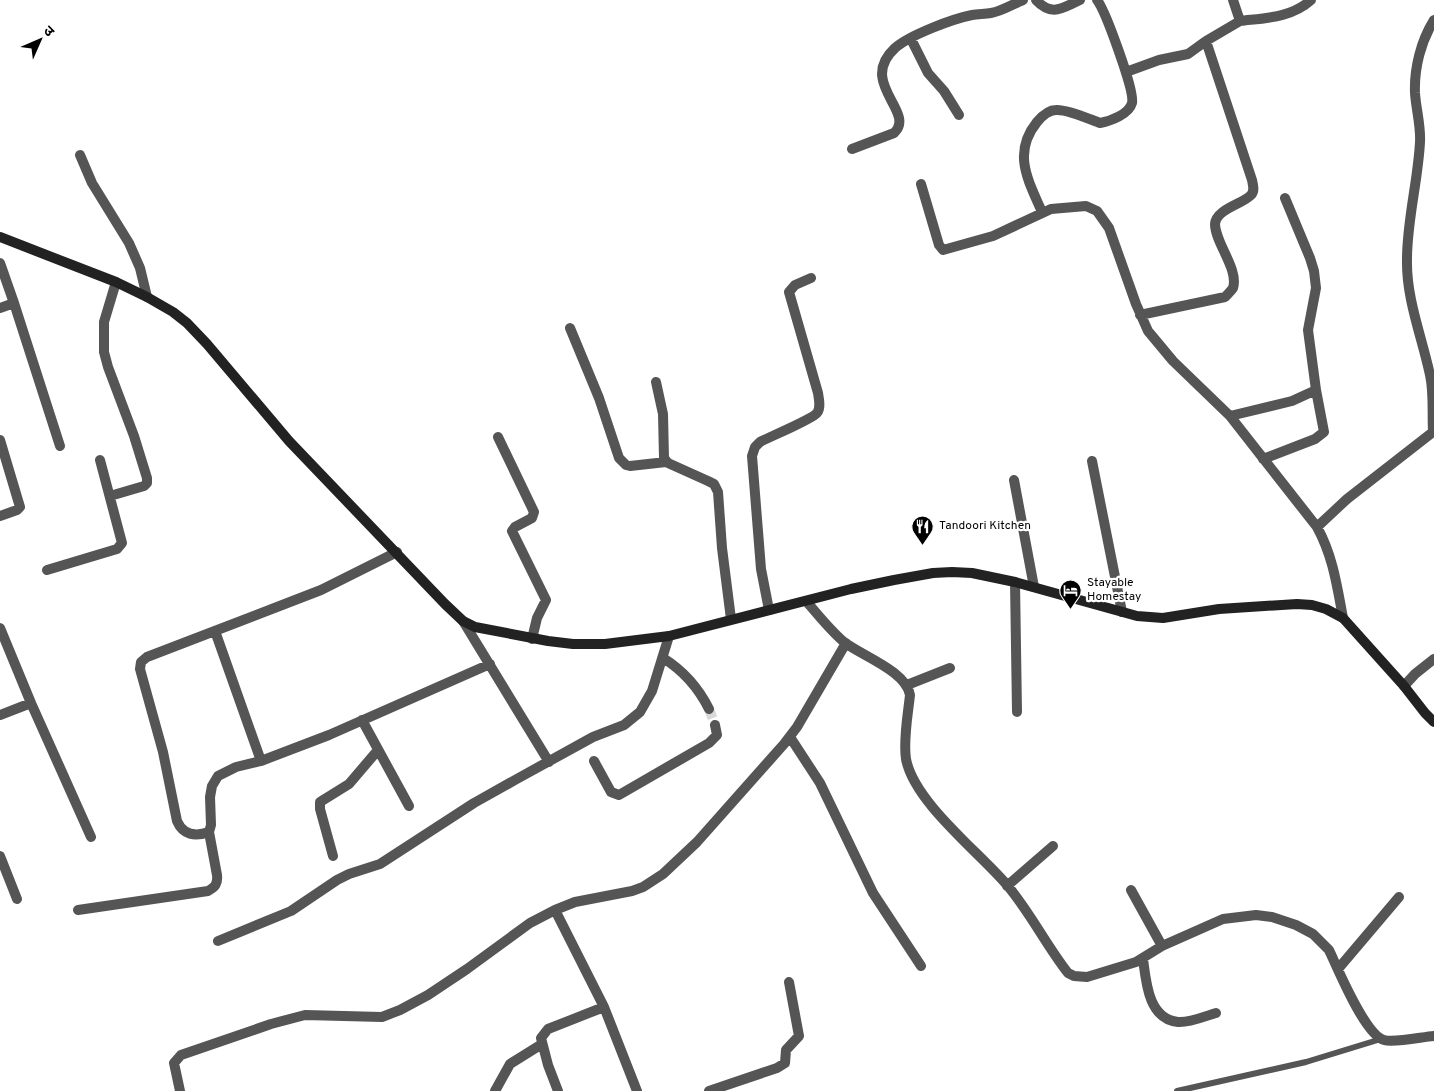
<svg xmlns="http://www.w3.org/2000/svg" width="1434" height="1091" font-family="Overpass,'Noto Sans Devanagari',sans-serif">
<rect width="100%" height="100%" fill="#fff"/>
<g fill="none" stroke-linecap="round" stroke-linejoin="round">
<!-- street-tunnel -->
<path stroke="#d9d9d9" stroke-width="10" stroke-dasharray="10 5" stroke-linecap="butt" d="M709,709l6,16"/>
<!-- lane -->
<path stroke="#555" stroke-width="6" d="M1177,1091l129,-29 75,-23"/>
<!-- street -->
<path stroke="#555" stroke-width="10" d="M1036,0c16,17 26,8 44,0
M1240,21c25,-3 51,-3 71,-21
M911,39l17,34 16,18 15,24
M1126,72l33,-12 29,-6 18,-13 34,-20 -7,-21
M852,149l42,-16c23,-21 -37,-50 1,-85 15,-13 57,-29 77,-33 6,-1 13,-1 19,-2 11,-2 22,-9 32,-13
M80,155l12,28 37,60 11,25 7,29
M921,184l18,61 4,5 50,-14 58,-27 35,-3 11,5 12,17 27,76 12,27 25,30 57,55 87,111
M1042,212c-14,-32 -30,-59 -5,-90 5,-6 11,-12 19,-12 11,-1 33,9 44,13 11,-2 29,-9 32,-20 3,-12 -27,-93 -35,-103
M0,263l14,40 -14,5
M14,303l46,143
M1140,315l85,-18c3,-3 6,-6 8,-9 6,-19 -18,-45 -18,-64 1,-15 28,-20 36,-29 4,-4 2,-10 1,-15l-46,-139
M570,328l29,70 20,60 7,7 4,1 36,-4
M656,382l7,32 1,44 4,5 40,18 6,3 4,8 4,56 9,71
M1230,416l62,-15 24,-11 -8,-60 8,-42 -2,-17 -4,-13 -25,-60
M498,437l36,75 -2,6 -17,9 -3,4 34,69 -9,18 -5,21
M0,440l20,67 -3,3 -17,6
M1263,459l52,-20 9,-7 -8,-42
M1092,461l30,151
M1014,480l20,107
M110,496l34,-10 3,-3v-5l-13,-42 -26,-69 -4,-15v-30l12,-40
M397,552l-76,38 -174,67 -6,5 -1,7 23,83 14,69c6,14 18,16 32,11l2,-7 -1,-28 2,-11 6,-10 18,-9 25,-6 68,-26 161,-71
M47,570l70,-21 5,-6 -22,-83
M1015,582l2,130
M807,602c12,14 23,28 37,40 18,14 62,29 66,53 -2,19 -7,45 -4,64 8,43 73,93 101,126 23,27 39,60 61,88l6,3 13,1 49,-15 26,-16 61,-27 33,-4 16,2 24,8 17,9 16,16c9,19 36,85 55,90 10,3 38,-3 50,-4
M769,610l-8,-41 -9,-113 3,-9 5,-5c11,-6 51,-22 57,-29 4,-5 2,-14 1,-20l-29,-101 6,-7 16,-7
M1343,618c-6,-32 -10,-62 -26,-91l30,-28 86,-67c-1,-19 1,-39 -3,-57 -8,-38 -24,-76 -23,-116 0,-39 11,-78 13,-117 1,-16 -4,-33 -5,-49 -1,-25 6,-52 19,-73
M463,621l86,141
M0,628l31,75 60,134
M215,631l46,130
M663,658c21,13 35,29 46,51
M907,685l43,-17
M1404,686l11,-12 19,-15
M0,715l31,-12
M362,720l47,86
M790,737l30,46 53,110 48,73
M594,761l17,31 8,3 90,-52 8,-8 -2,-10
M0,856l17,43
M333,856l-13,-47v-7l29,-18 29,-34
M1007,886l46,-40
M1131,890l31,56
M78,910l130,-19c7,-4 10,-7 9,-16l-8,-43
M555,910l49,97 33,84
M218,941l73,-30 46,-31 12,-6 31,-10 94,-61 41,-23 78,-43 31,-12 16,-13 12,-21 17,-55
M1143,959c3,22 5,60 35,63 12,1 27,-6 38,-9
M1338,969l61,-72
M180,1091l-6,-28 7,-8 90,-31 34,-9 77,2 18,-7 28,-15 39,-26 63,-46 25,-13 20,-8 57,-11 11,-4 20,-13 34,-32 87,-98 13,-17 49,-84
M495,1091l15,-27 32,-20
M558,1091l-10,-26 -7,-27 7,-9 56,-22
M709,1091l68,-23 8,-5 1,-13 13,-14 -10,-54"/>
<!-- secondary -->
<path stroke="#222" stroke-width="10" d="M0,237l116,45 31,15 26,15 14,11 20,21 82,97 156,163 18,17 12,6 73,14 25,3h32l64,-8 182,-47 43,-9 39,-7 19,-1 20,1 43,9 122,34 26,2 56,-9 78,-5 15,1 14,4 17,9 61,68 21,27 9,9"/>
</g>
<!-- icons -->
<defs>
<symbol id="restaurant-pin" viewBox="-11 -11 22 30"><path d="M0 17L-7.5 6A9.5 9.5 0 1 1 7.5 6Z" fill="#000" stroke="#fff"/><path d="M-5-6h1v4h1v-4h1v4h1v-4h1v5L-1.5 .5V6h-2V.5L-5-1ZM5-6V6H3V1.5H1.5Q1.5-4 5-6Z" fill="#fff"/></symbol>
<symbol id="hotel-pin" viewBox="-11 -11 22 30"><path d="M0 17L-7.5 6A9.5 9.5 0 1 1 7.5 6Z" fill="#000" stroke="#fff"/><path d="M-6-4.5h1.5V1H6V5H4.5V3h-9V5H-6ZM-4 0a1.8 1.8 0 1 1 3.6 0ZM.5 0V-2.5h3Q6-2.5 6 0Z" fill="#fff"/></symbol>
</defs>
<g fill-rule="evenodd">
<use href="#restaurant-pin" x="910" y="514" width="25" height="34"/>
<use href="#hotel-pin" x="1058" y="578" width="25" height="34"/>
</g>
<g text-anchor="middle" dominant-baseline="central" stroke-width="4.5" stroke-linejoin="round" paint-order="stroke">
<!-- poi labels -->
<g font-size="12" fill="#000" stroke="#fff" text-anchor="start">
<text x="939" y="526">Tandoori Kitchen</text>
<text x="1087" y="583">Stayable<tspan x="1087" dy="14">Homestay</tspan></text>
</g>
</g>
<!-- north arrow -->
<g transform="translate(40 40) rotate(45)" stroke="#ffffff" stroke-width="4" paint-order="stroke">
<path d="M0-4L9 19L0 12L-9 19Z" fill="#000000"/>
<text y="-8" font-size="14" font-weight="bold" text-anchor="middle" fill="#000000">उ</text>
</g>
</svg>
